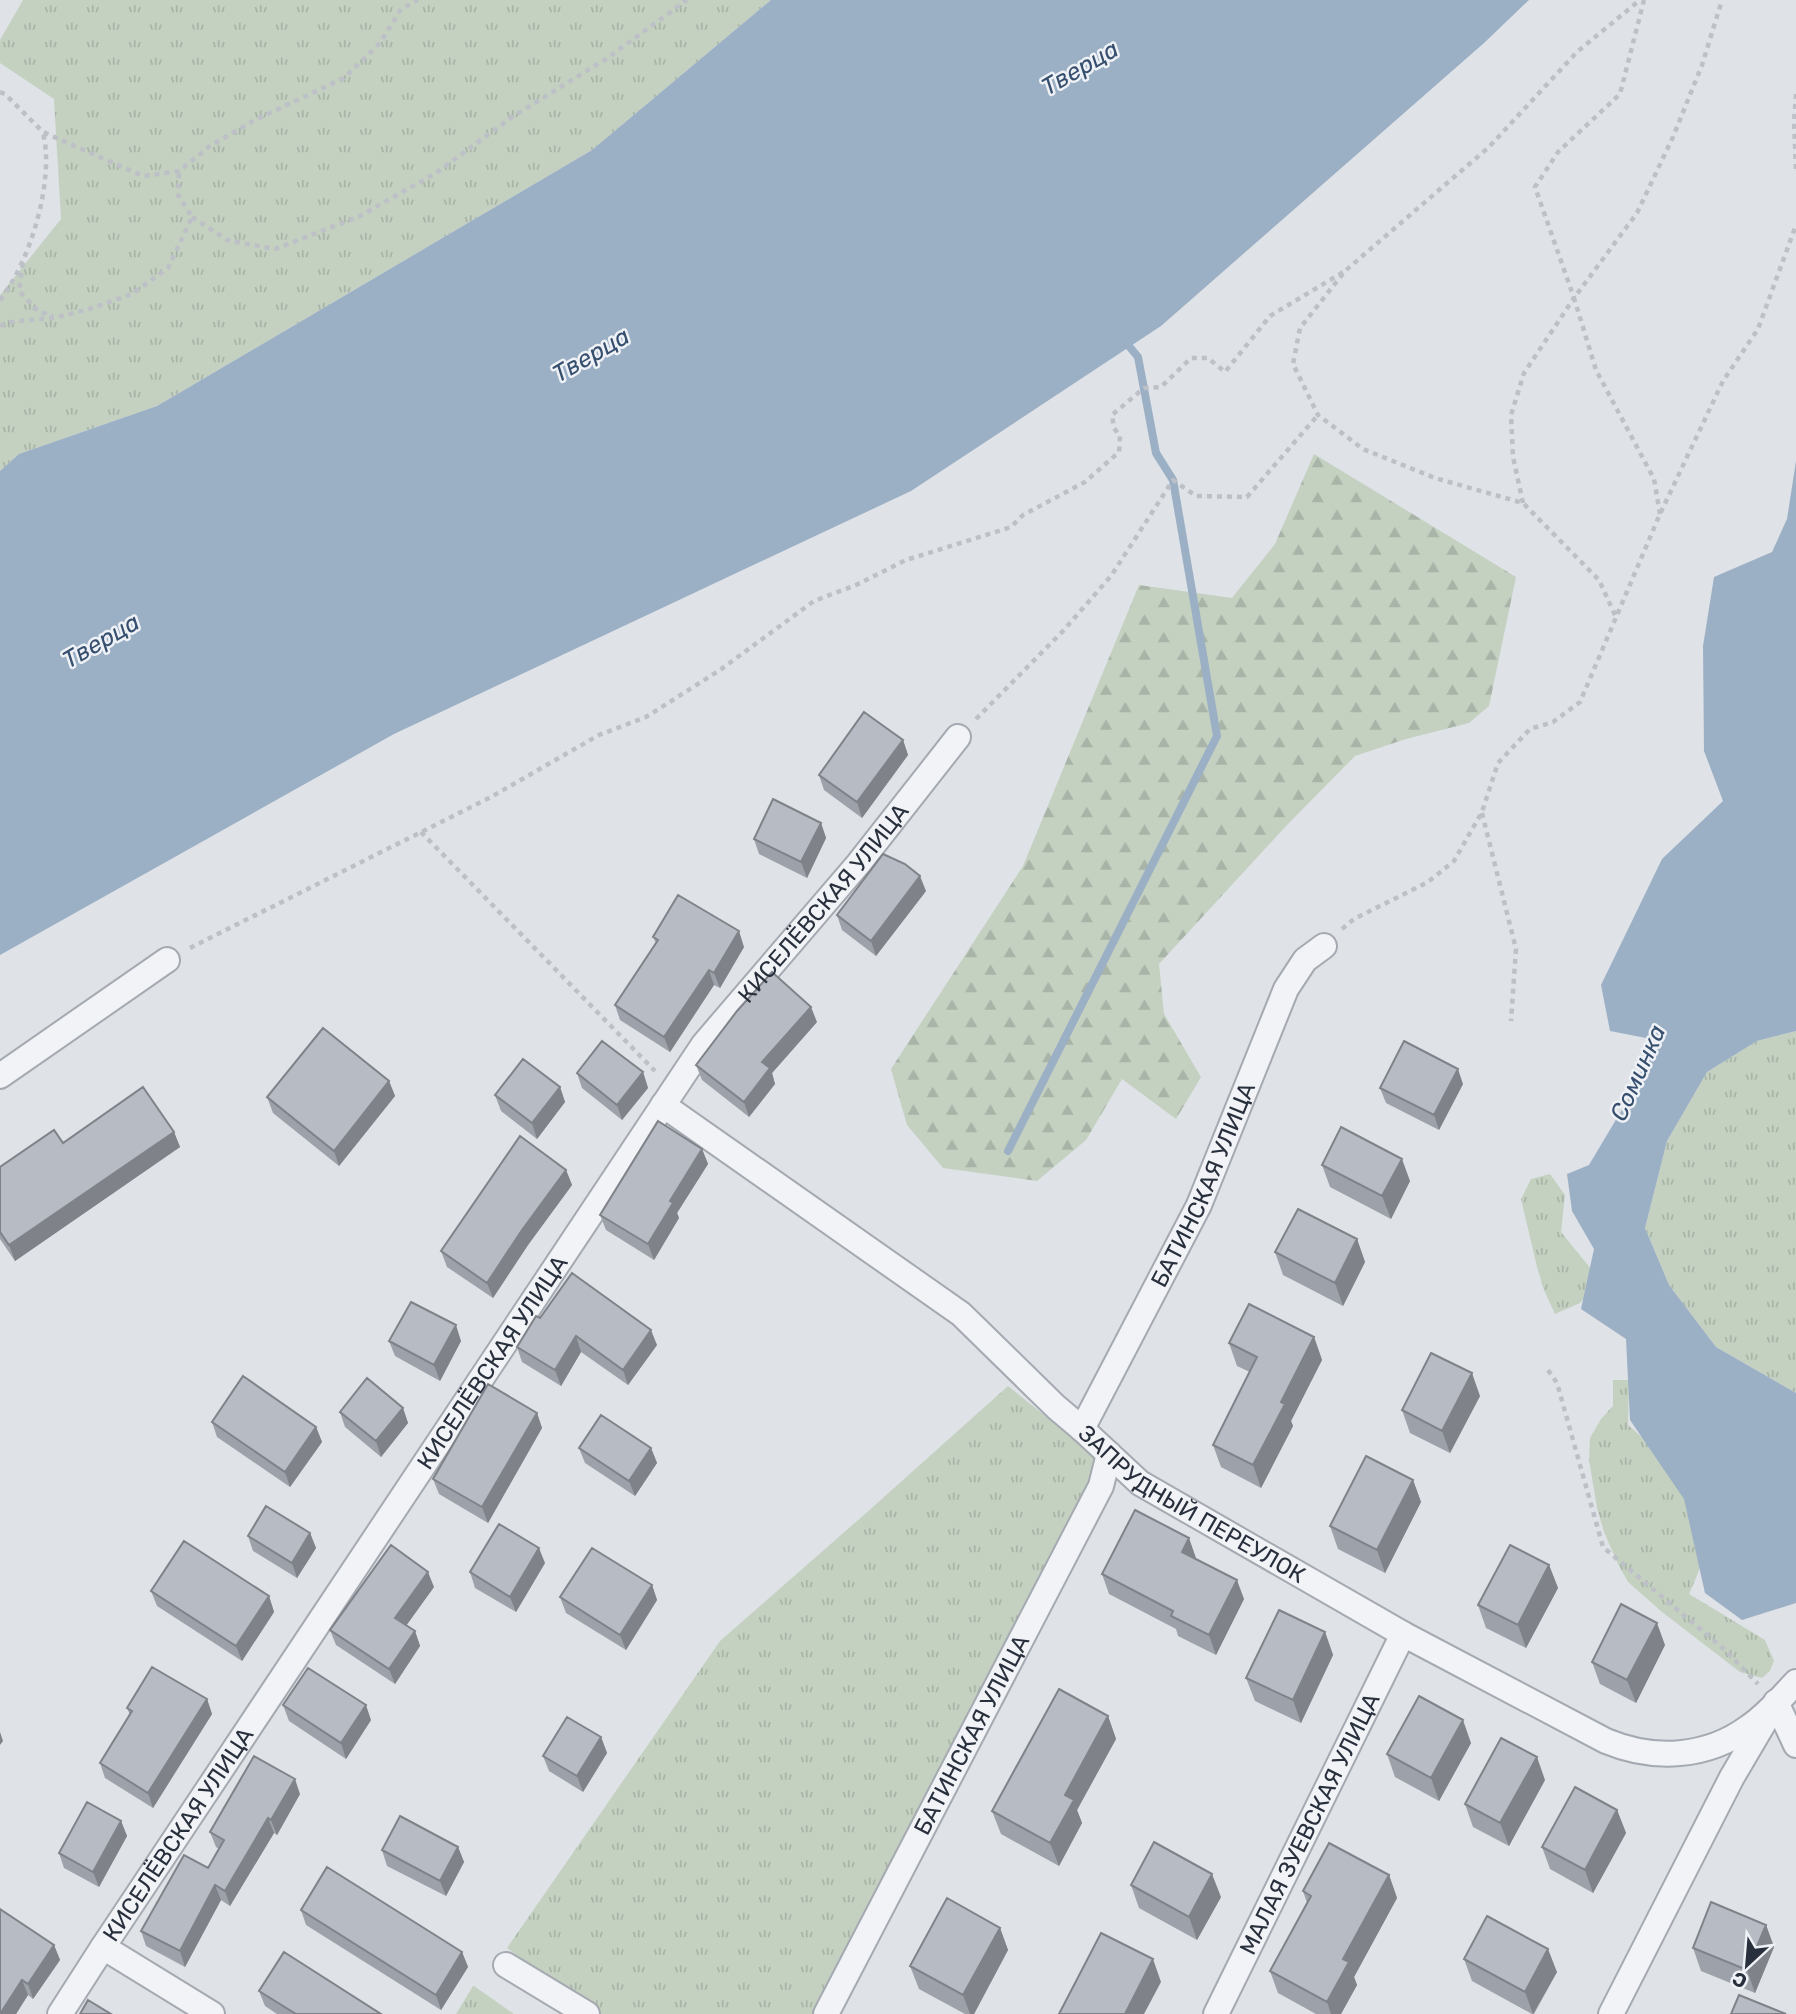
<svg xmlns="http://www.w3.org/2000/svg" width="1796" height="2014" font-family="Rubik,sans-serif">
<defs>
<pattern id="grass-tufts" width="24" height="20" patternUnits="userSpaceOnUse" patternTransform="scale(1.75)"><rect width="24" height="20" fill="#c4d1c1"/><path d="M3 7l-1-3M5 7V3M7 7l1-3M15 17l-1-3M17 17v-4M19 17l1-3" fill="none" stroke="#a8b4a7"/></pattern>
<pattern id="forest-firs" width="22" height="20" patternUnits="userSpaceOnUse" patternTransform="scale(1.75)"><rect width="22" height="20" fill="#c4d1c1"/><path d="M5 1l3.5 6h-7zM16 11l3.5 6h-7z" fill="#a8b4a7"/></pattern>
</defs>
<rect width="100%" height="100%" fill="#dfe2e7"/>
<!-- grass -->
<path fill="url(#grass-tufts)" d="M23,0h748l-179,150 -435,256 -138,48 -19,17v-176l61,-76 -7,-120 -54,-36v-23z
M1796,1031v362l-80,-46 -47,-62 -24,-57 22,-87 40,-69 50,-31z
M1550,1174l15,21 -4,37 39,48 -20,23 -25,11 -11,-24 -7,-23 -16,-68 10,-20z
M1613,1380h16l-1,45 32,28 31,51 9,64 -11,26 76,46 9,21 -4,10 -8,7 -22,-6 -78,-60 -34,-30 -10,-18 -14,-32 -7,-24 -8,-48 1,-22 11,-19 12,-13z
M1008,1386l91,73 -3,24 -282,531h-212l-21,-12 -74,-54 213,-307 145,-127z
M473,1986h1l40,28h-58z"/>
<!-- forest -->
<path fill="url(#forest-firs)" d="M1314,454l202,123 -27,129 -20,17 -63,16 -51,17 -67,68 -129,140 5,50 37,63 -25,42 -54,-40 -36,61 -49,41 -94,-13 -36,-43 -16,-56 132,-203 116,-281 93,13 43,-54z"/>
<!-- water -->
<path fill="#9cb0c5" d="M771,0h758l-45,43 -323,283 -250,165 -517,243 -394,221v-484l19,-17 138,-48 435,-256z
M1796,461v570l-39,10 -50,31 -40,69 -22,87 24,57 47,62 80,46v210l-54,17 -37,-27 -21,-94 -54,-79 -4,-81 -45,-30 13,-60 -22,-38 -5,-37 22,-9 47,-79 15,-47 -41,-8 -9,-46 61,-126 61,-58 -19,-50 -1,-105 11,-69 58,-25 15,-33z"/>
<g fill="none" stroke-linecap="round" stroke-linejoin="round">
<!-- stream -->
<path stroke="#9cb0c5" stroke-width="8" d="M1008,1151l209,-415 -44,-256 -17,-27 -18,-96 -14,-17"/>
<defs>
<g id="minor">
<path d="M0,1076l167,-116"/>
<path id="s1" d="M663,1105l298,209 95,93 26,22 58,54 263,151 203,107c48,20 101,17 143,-14 18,-12 32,-29 47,-45"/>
<path id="s2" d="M1082,1429l117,-224 87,-216 19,-29 19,-14"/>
<path d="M1776,1702l20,43"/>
<path d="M103,1947l109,67"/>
<path d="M506,1965l81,49"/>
<path id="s3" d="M60,2014l43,-67 601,-903 155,-181 99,-126"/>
<path id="s4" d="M826,2014l275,-528 8,-32"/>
<path id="s5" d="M1216,2014l187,-380"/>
<path d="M1611,2014l121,-237 33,-56"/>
</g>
</defs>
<!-- minor casing -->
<use href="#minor" stroke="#a5a9b1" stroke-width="28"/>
<!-- path -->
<path stroke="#bdc0c6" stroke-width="4.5" stroke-dasharray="5 5" stroke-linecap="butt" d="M0,92l5,2 38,38 100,44 36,-5 31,-25 45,-26 89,-42 36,-35 21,-34 17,-9
M1796,94l-2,28 2,47
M192,217l35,23 48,9 83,-32 78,-44 76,-56 94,-58 81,-59
M23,263l-4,28 19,20 15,5
M0,300c30,-38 55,-120 43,-167
M0,326l11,-4 47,-5 28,-7 46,-16 36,-26 24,-51 -14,-22 1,-24
M1523,503l-10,-46 -2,-42 13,-42 50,-75 -39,-111 23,-35 62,-58 24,-94
M1660,514l-6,-35 -58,-109 -22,-72 63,-85 36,-76 29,-72 20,-65
M1615,615l-16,-35 -76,-77 -88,-25 -72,-29 -45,-34 -25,-51 7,-36 45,-57 144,-124 88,-95 63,-52
M976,719l87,-88 48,-55 62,-96 23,16 51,1 71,-82
M1482,813l34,136 -5,72
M421,832l234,239
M1342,929l12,-10 74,-37 26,-21 28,-49 16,-49 32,-34 23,-7 27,-20 80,-188 63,-133 35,-52 38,-104
M190,948l301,-151 108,-62 47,-18 74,-47 94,-69 42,-16 50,-25 105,-33 12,-12 62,-33 34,-30 1,-16 -6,-8 -2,-13 32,-27 17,-1 30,-29h17l17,14 45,-56 75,-45
M1548,1370l9,13 46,164 121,102 34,35"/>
<!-- minor -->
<use href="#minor" stroke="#f1f3f6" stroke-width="24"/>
</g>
<!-- wall -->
<path fill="#9da1a9" d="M903,740l5,15 -46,63 -38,-28 -5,-15z
M821,823l5,15 -19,40 -48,-24 -5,-15z
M926,891l-50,65 -34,-26 -5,-15z
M653,937l91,10 -24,41 -6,-3 -44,67 -50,-32 -5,-15 41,-62z
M817,1022l-45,51 3,11 -26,33 -47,-37 -6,-15z
M643,1072l5,16 -26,32 -40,-32 -5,-15z
M389,1081l6,15 -56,70 -66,-53 -6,-16z
M1463,1084l-24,46 -53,-27 -6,-15z
M560,1087l5,15 -28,37 -36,-28 -6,-16z
M174,1132l6,15 -165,114 -15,-22v-72l63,-24z
M702,1149l6,15 -31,49 2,5 -25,42 -48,-30 -6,-15z
M1322,1165l88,16 -19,38 -61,-32z
M566,1170l6,15 -44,60 -35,53 -46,-31 -6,-16z
M1357,1239l8,23 -22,44 -60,-31 -8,-23z
M540,1318l117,27 -29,40 -47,-33 -20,34 -39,-24 -5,-15z
M1314,1337l8,23 -31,61 2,5 -32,62 -40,-21 -8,-22 37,-73 -13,-6 -8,-23z
M389,1341h72l-21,40 -45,-25z
M1480,1396l-30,57 -40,-20 -8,-23z
M403,1408l5,15 -27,34 -36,-30 -5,-15z
M537,1413l5,15 -54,95 -49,-29 -6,-15z
M212,1422l104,5 6,15 -32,45 -73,-50z
M579,1448h72l6,15 -22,33 -50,-33z
M1413,1480l8,22 -36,71 -47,-24 -8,-23z
M310,1533l6,15 -19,30 -44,-27 -5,-15z
M1196,1558v1l48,40 -28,56 -38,-19 -2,-7 -67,-35 -7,-20z
M545,1563l-29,49 -41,-24 -5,-16z
M1549,1565l9,23 -32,60 -40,-20 -8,-23z
M652,1585l5,15 -31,50 -60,-37 -6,-16z
M434,1587l-28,38 9,6 5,15 -25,38 -59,-39 -6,-15z
M151,1591l118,5 5,16 -32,49 -85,-55z
M1325,1632l8,23 -32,68 -46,-22 -9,-23z
M1665,1645l-29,58 -36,-19 -8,-22z
M207,1699l5,15 -59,94 -48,-30 -5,-15 30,-48 -3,-7z
M283,1705l88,15 -25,39 -57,-38z
M1108,1716l8,23 -39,71 5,13 -23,43 -58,-32 -9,-23z
M601,1737l6,16 -24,39 -34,-21 -6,-15z
M1471,1743l-32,58 -44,-24 -8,-23z
M1545,1780l-36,66 -36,-19 -8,-23z
M300,1794l-23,41 -3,-2 -44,73 -9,-6 -36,67 -39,-21 -5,-15 67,-63 11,-19 -3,-2 -6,-15z
M1617,1810l9,23 -33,60 -43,-24 -8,-22z
M121,1821l6,15 -28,51 -35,-19 -5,-15z
M458,1847l6,15 -18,34 -59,-30 -5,-16z
M1389,1875l8,23 -43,79 3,8 -16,29h-25l-38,-21 -8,-22 37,-68 -4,-12z
M1131,1885l90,12 -24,43 -58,-32z
M0,1909l54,36 6,15 -27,39 -5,-4 -12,19h-16z
M301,1910l161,42 6,15 -27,43 -135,-85z
M1766,1925l8,22 -19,46 -54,-22 -8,-23z
M1000,1928l8,22 -34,64h-9l-46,-25 -9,-23z
M1464,1959l93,13 -23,42h-2l-60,-33z
M259,1991l122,23h-104l-12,-8z"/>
<!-- shaded-wall -->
<path fill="#7f8389" d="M903,740l5,15 -46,63 -5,-16z
M821,823l5,15 -19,40 -6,-16z
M920,876l6,15 -50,65 -5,-15z
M739,931l5,16 -24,41 -6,-15z
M709,970l5,15 -44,67 -6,-15z
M811,1007l6,15 -45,51 3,11 -26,33 -5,-15 18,-40z
M1458,1069l5,15 -24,46 -5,-15z
M643,1072l5,16 -26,32 -5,-15z
M389,1081l6,15 -56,70 -5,-15z
M560,1087l5,15 -28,37 -5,-16z
M174,1132l6,15 -165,114 -6,-16z
M702,1149l6,15 -31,49 2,5 -25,42 -6,-16 22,-43z
M1402,1159l8,22 -19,38 -9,-23z
M566,1170l6,15 -44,60 -35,53 -6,-15 35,-53z
M1357,1239l8,23 -22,44 -8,-23z
M456,1325l5,16 -21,40 -6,-16z
M651,1330l6,15 -29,40 -5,-15z
M576,1336l5,16 -20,34 -6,-16z
M1314,1337l8,23 -31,61 2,5 -32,62 -8,-23 28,-63z
M1472,1373l8,23 -30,57 -8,-22z
M403,1408l5,15 -27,34 -5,-16z
M537,1413l5,15 -54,95 -6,-16z
M316,1427l6,15 -32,45 -5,-15z
M651,1448l6,15 -22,33 -6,-15z
M1413,1480l8,22 -36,71 -8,-23z
M310,1533l6,15 -19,30 -5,-15z
M1189,1538l7,20 -7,14 -7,-20z
M539,1548l6,15 -29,49 -6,-15z
M1549,1565l9,23 -32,60 -8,-23z
M428,1572l6,15 -33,46 -6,-15z
M1237,1580l7,19 -28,56 -7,-20z
M652,1585l5,15 -31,50 -6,-15z
M269,1596l5,16 -32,49 -6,-15z
M1657,1623l8,22 -29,58 -9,-23z
M415,1631l5,15 -25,38 -6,-15z
M1325,1632l8,23 -32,68 -8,-23z
M207,1699l5,15 -59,94 -5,-15z
M366,1705l5,15 -25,39 -5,-16z
M1108,1716l8,23 -39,71 5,13 -23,43 -9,-23 15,-48z
M1463,1720l8,23 -32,58 -8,-23z
M0,1732l3,9 -3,4z
M601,1737l6,16 -24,39 -6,-16z
M1537,1757l8,23 -36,66 -9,-23z
M295,1779l5,15 -23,41 -6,-15z
M1617,1810l9,23 -33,60 -8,-23z
M268,1818l6,15 -44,73 -5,-15z
M121,1821l6,15 -28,51 -6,-15z
M458,1847l6,15 -18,34 -6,-15z
M1212,1874l9,23 -24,43 -8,-23z
M1389,1875l8,23 -43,79 3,8 -16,29h-10l-4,-12 16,-43z
M215,1885l6,15 -36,67 -5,-16z
M1766,1925l8,22 -19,46 -8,-23z
M1000,1928l8,22 -34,64h-4l-7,-19z
M54,1945l6,15 -27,39 -5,-15z
M1548,1949l9,23 -24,42 -8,-22z
M462,1952l6,15 -27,43 -5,-15z
M1153,1959l8,23 -17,32h-19z
M22,1980l6,15 -12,19h-16z"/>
<!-- building -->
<path fill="#b6bbc4" stroke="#7f8389" stroke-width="2" d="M864,712l39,28 -46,62 -38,-27z
M773,799l48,24 -20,39 -47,-23z
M883,854l22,10 15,12 -49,65 -34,-26z
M678,895l61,36 -25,42 -5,-3 -45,67 -49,-32 43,-65 -5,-3z
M772,972l39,35 -49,55 8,6 -26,34 -48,-37 41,-54z
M323,1028l66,53 -55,70 -67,-54z
M602,1041l41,31 -26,33 -40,-32z
M1404,1041l54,28 -24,46 -54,-27z
M523,1059l37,28 -28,36 -37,-28z
M143,1087l31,45 -165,113 -9,-13v-65l54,-37 9,13z
M658,1121l44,28 -32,52 3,2 -25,41 -48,-29z
M1341,1127l61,32 -20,37 -60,-31z
M520,1136l46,34 -44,60 -35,53 -46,-32z
M1298,1209l59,30 -22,44 -60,-31z
M572,1273l79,57 -28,40 -47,-34 -21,34 -38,-23 19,-31 4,2z
M411,1302l45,23 -22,40 -45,-24z
M1249,1304l65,33 -33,65 4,2 -32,61 -40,-20 44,-88 -28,-14z
M1431,1353l41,20 -30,58 -40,-21z
M243,1376l73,51 -31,45 -73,-50z
M367,1378l36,30 -27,33 -36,-29z
M488,1384l49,29 -55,94 -49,-28z
M601,1415l50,33 -22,33 -50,-33z
M1366,1456l47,24 -36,70 -47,-24z
M266,1506l44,27 -18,30 -44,-27z
M1135,1510l54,28 -7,14 55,28 -28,55 -38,-19 2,-5 -71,-37z
M499,1524l40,24 -29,49 -40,-25z
M184,1541l85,55 -33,50 -85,-55z
M391,1545l37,27 -33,46 20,13 -26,38 -59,-39z
M1510,1545l39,20 -31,60 -40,-20z
M592,1548l60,37 -32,50 -60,-38z
M1621,1604l36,19 -30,57 -35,-18z
M1279,1610l46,22 -32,68 -47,-22z
M152,1667l55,32 -59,94 -48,-30 32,-52 -5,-3z
M308,1668l58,37 -25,38 -58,-38z
M1059,1689l49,27 -43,79 9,5 -24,43 -58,-32z
M1419,1696l44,24 -32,58 -44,-24z
M567,1717l34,20 -24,39 -34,-20z
M1501,1738l36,19 -37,66 -35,-19z
M254,1756l41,23 -24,41 -3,-2 -43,73 -10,-6 -35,66 -39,-20 43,-76 24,13 16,-28 -14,-8z
M1575,1787l42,23 -32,60 -43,-23z
M87,1802l34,19 -28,51 -34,-19z
M400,1816l58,31 -18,34 -58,-31z
M1154,1842l58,32 -23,43 -58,-32z
M1329,1843l60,32 -46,84 6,3 -22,40 -57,-31 41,-75 -8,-5z
M327,1867l135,85 -26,43 -135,-85z
M947,1898l53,30 -37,67 -53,-29z
M1711,1902l55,23 -19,45 -54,-22z
M0,1909l54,36 -26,39 -6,-4 -22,34z
M1487,1916l61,33 -23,43 -61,-33z
M1101,1933l52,26 -28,55h-66z
M284,1952l97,62h-85l-37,-23z
M1739,1995l47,19h-55z
M88,2000l23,14h-31z"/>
<g text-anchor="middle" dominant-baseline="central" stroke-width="5" stroke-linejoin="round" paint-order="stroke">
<!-- street labels -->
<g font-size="23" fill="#29303d" stroke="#eef1f5">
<text stroke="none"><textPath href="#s3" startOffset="1349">КИСЕЛЁВСКАЯ УЛИЦА</textPath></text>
<text stroke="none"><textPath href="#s2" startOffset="273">БАТИНСКАЯ УЛИЦА</textPath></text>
<text stroke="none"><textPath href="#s3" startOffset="782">КИСЕЛЁВСКАЯ УЛИЦА</textPath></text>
<text stroke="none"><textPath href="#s1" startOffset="665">ЗАПРУДНЫЙ ПЕРЕУЛОК</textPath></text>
<text stroke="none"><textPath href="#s4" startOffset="315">БАТИНСКАЯ УЛИЦА</textPath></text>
<text stroke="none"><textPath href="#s5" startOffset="212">МАЛАЯ ЗУЕВСКАЯ УЛИЦА</textPath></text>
<text stroke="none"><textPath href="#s3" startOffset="215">КИСЕЛЁВСКАЯ УЛИЦА</textPath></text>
</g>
<!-- water labels -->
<g font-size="24" font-style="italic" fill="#364f6e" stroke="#eef1f5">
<text transform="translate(1080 68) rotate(-30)">Тверца</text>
<text transform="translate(591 355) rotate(-30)">Тверца</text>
<text transform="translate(101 641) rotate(-30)">Тверца</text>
<text transform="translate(1638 1073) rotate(-66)">Соминка</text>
</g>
</g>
<!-- north arrow -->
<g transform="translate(1747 1965) rotate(206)" stroke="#eef1f5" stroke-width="5" paint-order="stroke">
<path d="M0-5L12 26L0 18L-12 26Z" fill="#29303d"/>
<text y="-10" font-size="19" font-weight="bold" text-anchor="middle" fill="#29303d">С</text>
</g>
</svg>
